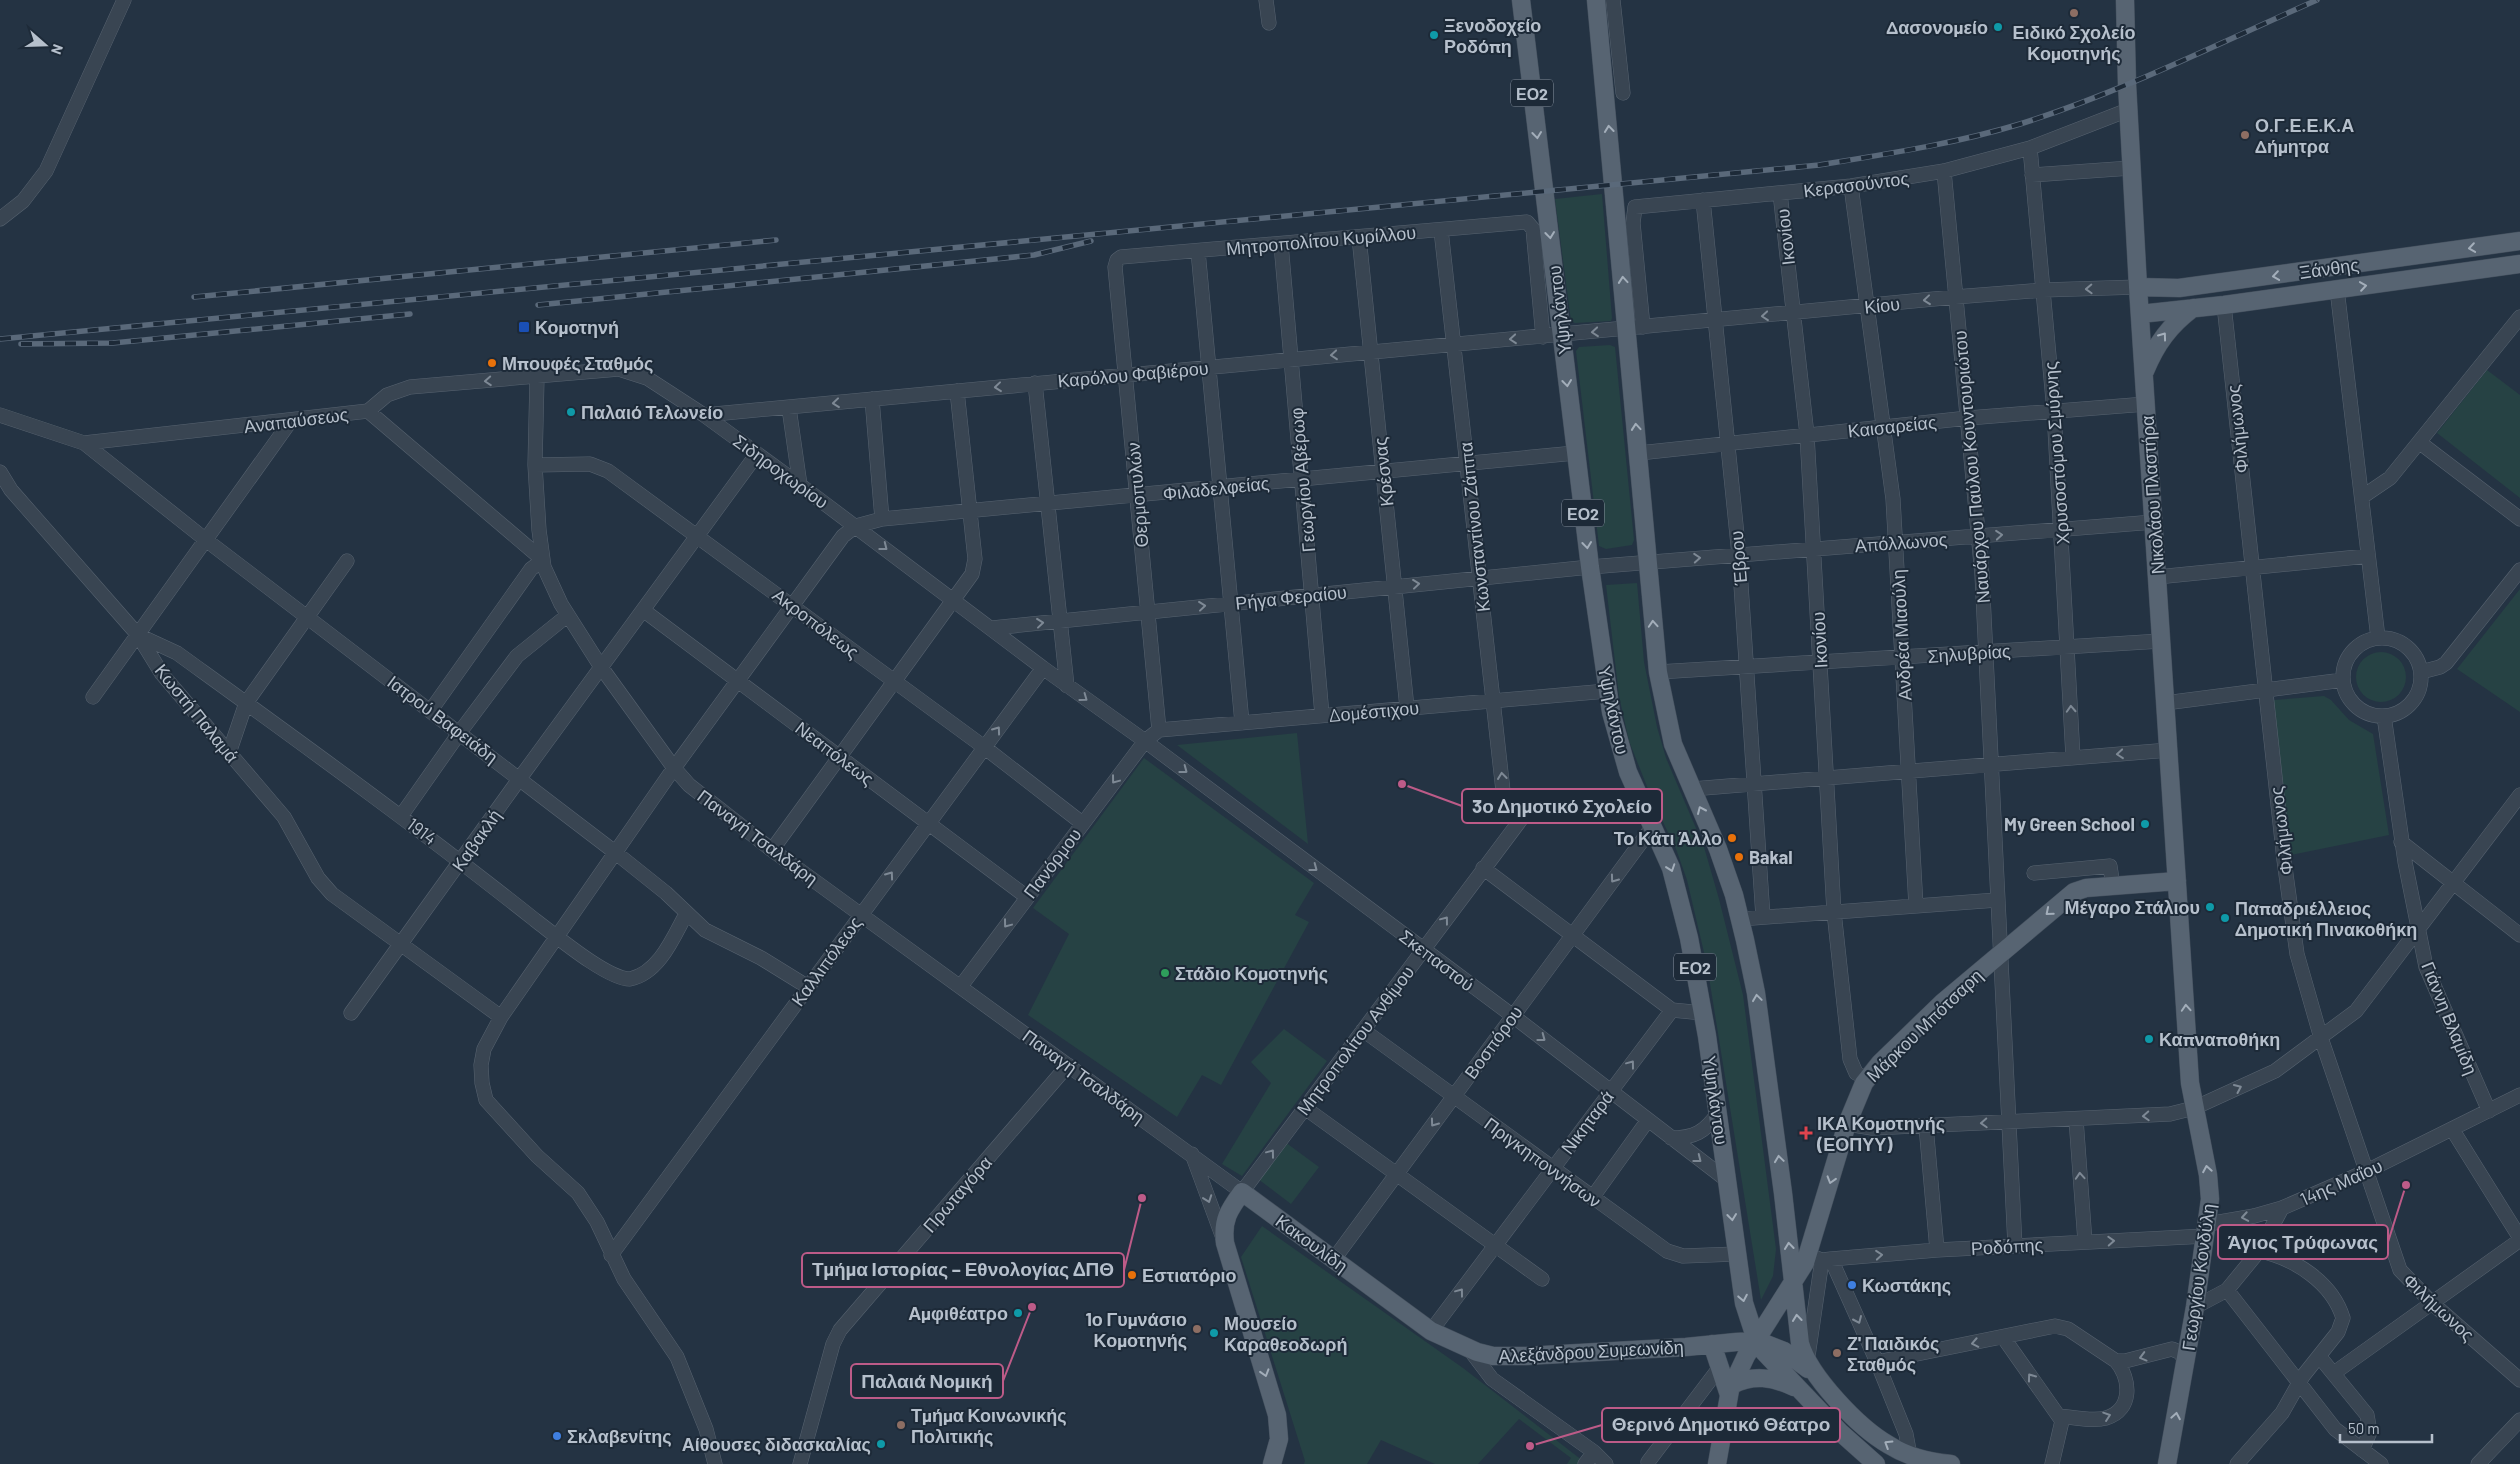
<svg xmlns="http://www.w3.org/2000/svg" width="2520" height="1464" font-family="Barlow,sans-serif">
<rect width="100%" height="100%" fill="#243343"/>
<!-- green -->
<path fill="#264244" d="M1602,194l10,124 -1,3 -36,2 -4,-2 -16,-122z
M1610,345l5,2 19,193 -2,5 -26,4 -7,-3 -23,-195 3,-4z
M2487,370l33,25v103l-83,-65z
M1637,583l7,79 13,65 9,31 38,89 15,52 24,96 33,254 -3,27 -12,24 -54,-335 -20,-85 -11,-31 -24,-50 -23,-58 -10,-45 -13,-111z
M2520,589v123l-63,-43z
M2356 677a25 25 0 1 1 50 0a25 25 0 1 1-50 0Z
M2324,696l7,4 18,20 24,14 16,101 -98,20 -19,-150 2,-5z
M1297,733l11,111 -131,-99z
M1144,758l170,125 -19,32 14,7 -88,163 -19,-10 -25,42 -149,-102 41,-81 -36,-26z
M1284,1029l43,32 -85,115 -20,-12 49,-81 -20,-21z
M1285,1142l34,25 -28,37 -33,-25z
M1262,1226l201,142 124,96h-20l4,-6 -52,-39 -41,45h-43l-54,-24 -14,24h-63l1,-3 -64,-204z"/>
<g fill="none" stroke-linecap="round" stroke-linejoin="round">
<defs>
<path id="minor" d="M1266,0l3,23
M1613,0l10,93
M2030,148l24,263 19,346
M1944,171l38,404 33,671
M2032,175l99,-7
M1851,186l42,313 23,407
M1780,193l27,242 27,477 16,147 6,14 11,6
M1703,200l36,355 24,362
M0,219l23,-18 23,-30 78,-171
M1441,230l63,570 17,17
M1359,237l48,471
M1281,244l41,471
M1198,251l44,472
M2337,289l41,349
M2224,305l60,555 13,94 24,84 79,232 32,33 88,77
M1643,327l-10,-104 2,-16 216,-21 93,-15 86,-23 98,-38
M537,378l-2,87 4,65 5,37 17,37 40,63 73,101 15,17 83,65 470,342 283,-378 4,-3 111,-12
M1035,383l32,303
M872,399l10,120
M789,408l11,77
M368,411l19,-16 23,-8 209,-18 28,9 57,37 96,70 243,183 102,73 368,275 215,165
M0,415l84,28 284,-32 175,149 -12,9 -100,141
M704,415l1251,-118 88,-7 95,-3
M2419,442l101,77
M84,443l122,97 410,313 50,40 39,37 56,28 47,29
M1639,453l329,-35 178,-14
M535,465l55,-1 18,7 376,276 98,76
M0,472l11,18 127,145 24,39 122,143 34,61 14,16 169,123
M2362,497l28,-19 130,-161
M2157,577l211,-21
M643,610l384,287
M992,628l598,-61 564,-45
M138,635l39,18c120,87 241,174 358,267 20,15 72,59 95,59 29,-6 43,-41 56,-65
M2343 677a39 39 0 1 1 78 0a39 39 0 1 1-78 0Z
M1658,672l503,-31
M2421,672l19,-5 6,-4 74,-93
M93,697l197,-275
M2165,703l178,-23
M2384,716l21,146 21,105 63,144
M1159,730l-44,-463 2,-7 4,-3 406,-35 6,7 10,108
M229,753l17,-50 101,-142
M1692,789l477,-39
M401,816l59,-84 57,-76 51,-41
M2401,842l119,93
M772,850l200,-276 3,-15 -18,-168
M1483,868l189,142 31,3
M2034,873l76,-7 3,20
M1740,919l257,-19
M961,986l184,-245 14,-11 448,-39
M351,1013l169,-235 237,-324
M1363,1030l304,221 16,5 53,-2
M1305,1108l237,171
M2076,1119l9,123
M1847,1124l25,4 298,-14 24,-6 81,-37 81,-60 164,-216
M1926,1126l11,124
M2452,1129l68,109
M1671,1138c23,0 34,-6 47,-25
M1192,1154l31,84
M1592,1198l56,-78
M2208,1224l46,-8 28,-8 83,-36 155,-77
M611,1255l432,-587
M1808,1255l14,5 9,-1 106,-9 269,-14
M1334,1259l319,-433
M1831,1259l46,103 29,72 4,22
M2227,1290l108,139 46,35
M2195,1307l32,-17 32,-39 23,-43
M1431,1331l241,-321
M2003,1337l59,84 -10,43
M1470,1350l22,29 102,73 12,12
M2319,1356l48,59 3,17 -8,18
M1877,1362l178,-36 13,3 48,32h9l47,-12 7,3 7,8
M1807,1363l15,-103
M2334,1373l186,-133
M2059,1416c14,1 33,6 47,2 27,-8 25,-39 10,-57
M1648,1462l72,-95
M715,1464l-9,-35 -29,-72 -53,-78 -27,-57 -19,-29 -41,-37 -51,-56 -4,-17 -1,-18 3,-16 17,-32 173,-249 169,-232 13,-10 26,-7 693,-66
M800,1464l33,-120 7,-14 228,-265
M1585,1464l9,-12
M2237,1464l45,-51 21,-37 35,-44 5,-14c-11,-36 -49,-60 -84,-67
M2478,1464l42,-44"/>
<path id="major" d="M1521,0l69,567 21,145 17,60 43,96 18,70 18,98 37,267 12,37 8,12 76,80 36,32
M1596,0l62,672 15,72 45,105 16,46 11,45 11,53 27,200 17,150c9,33 59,85 89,102 19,12 40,17 62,19
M2125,0l2,84 11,203 52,796 18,92 2,24 -15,108 -28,157
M2138,287l41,1 341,-47
M2140,314l84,-9 296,-41
M2145,371c11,-27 25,-46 48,-63
M1712,1344l17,51
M1732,1385c21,-11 41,-8 62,2
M1272,1464l7,-25 -2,-24 -52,-172c-3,-23 4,-33 17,-51l189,139 46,21 16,4h33l160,-9 70,-7 28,11 24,18
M1717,1464l13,-74 16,-34 59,-93 42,-139 17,-41 16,-20 62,-60 132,-111 12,-4 91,-7"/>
</defs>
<!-- minor casing -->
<use href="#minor" stroke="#576370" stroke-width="15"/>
<!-- major casing -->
<use href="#major" stroke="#424e5c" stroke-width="19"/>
<!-- minor -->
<use href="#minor" stroke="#394552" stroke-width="14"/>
<!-- major -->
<use href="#major" stroke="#576472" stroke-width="18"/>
<defs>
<path id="rail" d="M194,297l582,-57
M538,305l496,-50 57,-14
M0,339l1819,-174c68,-11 135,-21 201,-41 102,-32 199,-81 297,-124
M21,344l92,-1 297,-29"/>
</defs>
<!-- rail casing -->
<use href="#rail" stroke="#5a697a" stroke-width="5.5"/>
<!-- rail -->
<use href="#rail" stroke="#1d2a38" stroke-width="4" stroke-dasharray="11" stroke-linecap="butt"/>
</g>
<!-- one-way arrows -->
<defs><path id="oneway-chevron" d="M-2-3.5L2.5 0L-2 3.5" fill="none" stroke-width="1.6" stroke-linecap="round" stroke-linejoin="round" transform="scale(1.25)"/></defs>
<g stroke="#a3aeba">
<use href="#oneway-chevron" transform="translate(1609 129) rotate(-96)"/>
<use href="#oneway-chevron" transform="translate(1537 135) rotate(83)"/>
<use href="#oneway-chevron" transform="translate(1550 235) rotate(83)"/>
<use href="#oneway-chevron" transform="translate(2472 248) rotate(172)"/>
<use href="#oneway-chevron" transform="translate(2276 276) rotate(172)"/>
<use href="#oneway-chevron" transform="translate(1623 280) rotate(-95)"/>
<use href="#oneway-chevron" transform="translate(2363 286) rotate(-8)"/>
<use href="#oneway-chevron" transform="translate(2163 336) rotate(-54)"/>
<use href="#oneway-chevron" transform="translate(1567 383) rotate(83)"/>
<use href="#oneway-chevron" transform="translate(1636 427) rotate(-95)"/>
<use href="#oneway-chevron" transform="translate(1587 545) rotate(83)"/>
<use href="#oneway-chevron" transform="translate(1653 624) rotate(-94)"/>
<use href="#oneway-chevron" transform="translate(1701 810) rotate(-114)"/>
<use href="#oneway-chevron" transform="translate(1671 868) rotate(71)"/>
<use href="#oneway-chevron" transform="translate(2049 912) rotate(140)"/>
<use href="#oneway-chevron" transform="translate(1757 998) rotate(-98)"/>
<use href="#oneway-chevron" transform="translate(2186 1008) rotate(-94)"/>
<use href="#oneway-chevron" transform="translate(1779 1159) rotate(-98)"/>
<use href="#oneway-chevron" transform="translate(2207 1169) rotate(-100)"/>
<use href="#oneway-chevron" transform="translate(1831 1180) rotate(107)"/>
<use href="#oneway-chevron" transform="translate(1732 1217) rotate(83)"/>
<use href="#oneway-chevron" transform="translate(1789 1246) rotate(-96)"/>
<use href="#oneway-chevron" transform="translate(1743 1298) rotate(79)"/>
<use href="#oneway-chevron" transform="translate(1797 1318) rotate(-96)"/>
<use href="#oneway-chevron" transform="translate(1265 1373) rotate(73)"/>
<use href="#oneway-chevron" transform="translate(2176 1416) rotate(-80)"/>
<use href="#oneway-chevron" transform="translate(1888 1444) rotate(-148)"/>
</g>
<g stroke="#7e8995">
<use href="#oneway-chevron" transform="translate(2089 289) rotate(178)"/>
<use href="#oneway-chevron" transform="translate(1927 300) rotate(174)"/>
<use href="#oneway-chevron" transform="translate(1765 316) rotate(175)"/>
<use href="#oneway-chevron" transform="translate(1595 332) rotate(175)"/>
<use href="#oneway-chevron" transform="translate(1513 339) rotate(175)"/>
<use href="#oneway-chevron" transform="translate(1334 355) rotate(175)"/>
<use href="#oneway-chevron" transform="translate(488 381) rotate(176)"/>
<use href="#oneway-chevron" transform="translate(998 387) rotate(174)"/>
<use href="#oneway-chevron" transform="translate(836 403) rotate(174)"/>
<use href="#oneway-chevron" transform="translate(1999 535) rotate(-5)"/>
<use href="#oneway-chevron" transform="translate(884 547) rotate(38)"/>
<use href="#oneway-chevron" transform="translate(1697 558) rotate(-4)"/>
<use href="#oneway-chevron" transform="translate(1416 584) rotate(-6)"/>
<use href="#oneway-chevron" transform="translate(1202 606) rotate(-6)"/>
<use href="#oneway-chevron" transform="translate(1040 623) rotate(-6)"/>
<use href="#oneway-chevron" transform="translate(1084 698) rotate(36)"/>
<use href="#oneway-chevron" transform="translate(2071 709) rotate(-93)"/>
<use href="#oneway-chevron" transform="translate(997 730) rotate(-54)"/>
<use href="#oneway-chevron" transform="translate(2120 754) rotate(175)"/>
<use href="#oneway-chevron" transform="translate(1184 770) rotate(37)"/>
<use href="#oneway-chevron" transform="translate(1502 776) rotate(-97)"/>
<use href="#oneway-chevron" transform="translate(1115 780) rotate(127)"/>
<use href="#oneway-chevron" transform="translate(1314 868) rotate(37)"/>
<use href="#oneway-chevron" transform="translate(890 875) rotate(-54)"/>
<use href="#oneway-chevron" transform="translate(1614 879) rotate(126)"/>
<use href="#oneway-chevron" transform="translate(1445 920) rotate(-53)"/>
<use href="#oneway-chevron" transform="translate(1007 924) rotate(127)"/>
<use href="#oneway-chevron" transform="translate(1542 1038) rotate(37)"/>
<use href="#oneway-chevron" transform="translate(1631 1064) rotate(-53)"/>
<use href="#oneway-chevron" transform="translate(2238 1088) rotate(-24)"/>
<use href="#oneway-chevron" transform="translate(2146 1116) rotate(177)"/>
<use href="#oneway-chevron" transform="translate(1434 1123) rotate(126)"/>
<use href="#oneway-chevron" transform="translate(1984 1123) rotate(177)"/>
<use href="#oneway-chevron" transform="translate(1271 1153) rotate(-53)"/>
<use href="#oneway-chevron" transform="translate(1698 1159) rotate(38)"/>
<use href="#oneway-chevron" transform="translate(2080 1176) rotate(-94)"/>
<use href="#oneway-chevron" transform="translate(1208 1199) rotate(70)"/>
<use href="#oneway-chevron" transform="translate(2245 1217) rotate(170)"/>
<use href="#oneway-chevron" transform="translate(2111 1241) rotate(-3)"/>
<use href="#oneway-chevron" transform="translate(1879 1255) rotate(-5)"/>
<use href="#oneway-chevron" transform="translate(1460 1292) rotate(-53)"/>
<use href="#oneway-chevron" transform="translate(1858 1320) rotate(66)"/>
<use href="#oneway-chevron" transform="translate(1975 1343) rotate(169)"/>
<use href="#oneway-chevron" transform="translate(2143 1357) rotate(165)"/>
<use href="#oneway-chevron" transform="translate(2031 1377) rotate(-126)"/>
<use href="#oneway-chevron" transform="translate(2107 1416) rotate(-19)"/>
</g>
<!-- markers -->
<g fill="#8d6e63" stroke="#1d2a38" stroke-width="2">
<circle cx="2074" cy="13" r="5"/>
<circle cx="2245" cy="135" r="5"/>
<circle cx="1197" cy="1329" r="5"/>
<circle cx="1837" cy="1353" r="5"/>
<circle cx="901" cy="1425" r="5"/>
</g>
<g fill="#0f9aa8" stroke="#1d2a38" stroke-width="2">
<circle cx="1998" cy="27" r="5"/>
<circle cx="1434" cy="35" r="5"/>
<circle cx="571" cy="412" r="5"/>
<circle cx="2145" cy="824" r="5"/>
<circle cx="2210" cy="907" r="5"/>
<circle cx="2225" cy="918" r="5"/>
<circle cx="2149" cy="1039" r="5"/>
<circle cx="1018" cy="1313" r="5"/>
<circle cx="1214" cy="1333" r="5"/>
<circle cx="881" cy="1444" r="5"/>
</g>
<rect fill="#1a4fb4" stroke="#1d2a38" stroke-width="2" x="518" y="321" width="12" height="12" rx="2.5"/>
<g fill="#e8710a" stroke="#1d2a38" stroke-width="2">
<circle cx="492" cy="363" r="5"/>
<circle cx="1732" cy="838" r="5"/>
<circle cx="1739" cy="857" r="5"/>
<circle cx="1132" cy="1275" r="5"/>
</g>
<circle fill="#2e9e5b" stroke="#1d2a38" stroke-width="2" cx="1165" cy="973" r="5"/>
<path fill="#e0444e" stroke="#1d2a38" stroke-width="2" d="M1803.5 1125.5h5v5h5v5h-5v5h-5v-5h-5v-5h5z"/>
<g fill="#3f7fe0" stroke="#1d2a38" stroke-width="2">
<circle cx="1852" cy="1285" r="5"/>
<circle cx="557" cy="1436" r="5"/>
</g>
<g text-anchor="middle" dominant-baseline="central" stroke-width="4" stroke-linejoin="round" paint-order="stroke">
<!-- shield labels -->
<g fill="#1d2a38" stroke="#8893a0" stroke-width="1">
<rect x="1511" y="79.5" width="42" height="27" rx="4"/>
<rect x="1562" y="499.5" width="42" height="27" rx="4"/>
<rect x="1674" y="953.5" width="42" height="27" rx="4"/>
</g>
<g font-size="16" font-weight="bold" fill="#b6c0cc">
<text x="1532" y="93">ΕΟ2</text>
<text x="1583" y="513">ΕΟ2</text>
<text x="1695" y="967">ΕΟ2</text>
</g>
<!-- poi labels -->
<g font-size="18" font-weight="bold" fill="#b6c0cc" stroke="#1d2a38" text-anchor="start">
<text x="1444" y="25">Ξενοδοχείο<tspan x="1444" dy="21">Ροδόπη</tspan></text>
<text x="1988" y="27" text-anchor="end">Δασονομείο</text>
<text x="2074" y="32" text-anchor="middle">Ειδικό Σχολείο<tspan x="2074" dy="21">Κομοτηνής</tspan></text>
<text x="2255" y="125">Ο.Γ.Ε.Ε.Κ.Α<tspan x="2255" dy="21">Δήμητρα</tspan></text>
<text x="535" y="327">Κομοτηνή</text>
<text x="502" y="363">Μπουφές Σταθμός</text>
<text x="581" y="412">Παλαιό Τελωνείο</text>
<text x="2135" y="824" text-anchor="end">My Green School</text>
<text x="1722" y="838" text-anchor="end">Το Κάτι Άλλο</text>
<text x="1749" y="857">Bakal</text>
<text x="2200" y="907" text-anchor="end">Μέγαρο Στάλιου</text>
<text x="2235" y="908">Παπαδριέλλειος<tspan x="2235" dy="21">Δημοτική Πινακοθήκη</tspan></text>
<text x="1175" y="973">Στάδιο Κομοτηνής</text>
<text x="2159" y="1039">Καπναποθήκη</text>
<text x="1817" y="1123">ΙΚΑ Κομοτηνής<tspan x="1817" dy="21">(ΕΟΠΥΥ)</tspan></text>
<text x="1142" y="1275">Εστιατόριο</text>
<text x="1862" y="1285">Κωστάκης</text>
<text x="1008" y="1313" text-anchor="end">Αμφιθέατρο</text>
<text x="1187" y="1319" text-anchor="end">1ο Γυμνάσιο<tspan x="1187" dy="21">Κομοτηνής</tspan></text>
<text x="1224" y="1323">Μουσείο<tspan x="1224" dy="21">Καραθεοδωρή</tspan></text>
<text x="1847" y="1343">Ζ' Παιδικός<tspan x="1847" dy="21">Σταθμός</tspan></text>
<text x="911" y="1415">Τμήμα Κοινωνικής<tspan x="911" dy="21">Πολιτικής</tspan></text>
<text x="567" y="1436">Σκλαβενίτης</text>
<text x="871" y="1444" text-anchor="end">Αίθουσες διδασκαλίας</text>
</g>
<!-- street labels -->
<g font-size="18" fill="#b6c0cc" stroke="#1d2a38">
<text transform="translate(1856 184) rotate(-7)">Κερασούντος</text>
<text transform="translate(1785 237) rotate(-96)">Ικονίου</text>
<text transform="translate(1321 240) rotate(-5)">Μητροπολίτου Κυρίλλου</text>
<text transform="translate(2329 268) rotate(-8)">Ξάνθης</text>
<text transform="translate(1882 305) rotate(-6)">Κίου</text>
<text transform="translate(1559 310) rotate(-97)">Υψηλάντου</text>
<text transform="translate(1133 374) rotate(-5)">Καρόλου Φαβιέρου</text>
<text transform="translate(296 420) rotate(-7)">Αναπαύσεως</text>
<text transform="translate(1892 426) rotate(-6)">Καισαρείας</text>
<text transform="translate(2237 429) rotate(-96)">Φιλήμωνος</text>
<text transform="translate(2056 453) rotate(-94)">Χρυσοστόμου Σμύρνης</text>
<text transform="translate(1971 467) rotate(-95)">Ναυάρχου Παύλου Κουντουριώτου</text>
<text transform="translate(781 471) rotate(36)">Σιδηροχωρίου</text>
<text transform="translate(1383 472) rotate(-96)">Κρέσνας</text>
<text transform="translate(1302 480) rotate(-95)">Γεωργίου Αβέρωφ</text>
<text transform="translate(1216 488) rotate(-6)">Φιλαδελφείας</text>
<text transform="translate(1137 495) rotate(-95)">Θερμοπυλών</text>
<text transform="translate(2152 495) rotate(-94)">Νικολάου Πλαστήρα</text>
<text transform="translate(1474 527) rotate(-96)">Κωνσταντίνου Ζάππα</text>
<text transform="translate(1901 542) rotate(-4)">Απόλλωνος</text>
<text transform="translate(1738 558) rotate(-95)">Έβρου</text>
<text transform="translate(1291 597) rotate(-6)">Ρήγα Φεραίου</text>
<text transform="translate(816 623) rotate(37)">Ακροπόλεως</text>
<text transform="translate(1901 635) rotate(-93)">Ανδρέα Μιαούλη</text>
<text transform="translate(1819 640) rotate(-93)">Ικονίου</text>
<text transform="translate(1969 653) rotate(-4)">Σηλυβρίας</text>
<text transform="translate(1614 710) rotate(78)">Υψηλάντου</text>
<text transform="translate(1374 711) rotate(-5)">Δομέστιχου</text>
<text transform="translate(197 713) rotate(51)">Κωστή Παλαμά</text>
<text transform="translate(443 719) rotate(37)">Ιατρού Βαφειάδη</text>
<text transform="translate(835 753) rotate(37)">Νεαπόλεως</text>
<text transform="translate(422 831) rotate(37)">1914</text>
<text transform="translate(2281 831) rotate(-97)">Φιλήμωνος</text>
<text transform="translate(758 837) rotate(37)">Παναγή Τσαλδάρη</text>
<text transform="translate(476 840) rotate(-55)">Καβακλή</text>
<text transform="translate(1052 863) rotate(-53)">Πανόρμου</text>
<text transform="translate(1437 960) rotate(37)">Σκεπαστού</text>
<text transform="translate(826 961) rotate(-54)">Καλλιπόλεως</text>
<text transform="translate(2450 1018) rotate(68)">Γιάννη Βλαμίδη</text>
<text transform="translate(1924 1025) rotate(-44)">Μάρκου Μπότσαρη</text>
<text transform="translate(1355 1040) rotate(-53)">Μητροπολίτου Ανθίμου</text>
<text transform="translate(1493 1042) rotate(-54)">Βοσπόρου</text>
<text transform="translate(1084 1076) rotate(36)">Παναγή Τσαλδάρη</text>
<text transform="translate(1716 1100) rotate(82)">Υψηλάντου</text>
<text transform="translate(1587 1122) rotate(-53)">Νικηταρά</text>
<text transform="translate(1543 1162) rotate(36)">Πριγκηποννήσων</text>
<text transform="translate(2341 1182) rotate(-24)">14ης Μαΐου</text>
<text transform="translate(957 1194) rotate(-49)">Πρωταγόρα</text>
<text transform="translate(1312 1243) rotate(36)">Κακουλίδη</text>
<text transform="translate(2007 1246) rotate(-3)">Ροδόπης</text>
<text transform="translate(2198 1277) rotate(-82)">Γεωργίου Κονδύλη</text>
<text transform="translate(2439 1307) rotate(43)">Φιλήμωνος</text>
<text transform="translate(1591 1351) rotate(-3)">Αλεξάνδρου Συμεωνίδη</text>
</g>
</g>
<!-- callouts -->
<path fill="none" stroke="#bd5b88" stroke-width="2" d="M1402 784L1462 806M2406 1185L2388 1242M1142 1198L1124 1270M1032 1307L1003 1381M1530 1446L1602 1425"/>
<g fill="#bd5b88" stroke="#1d2a38" stroke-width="2">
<circle cx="1402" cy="784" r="5"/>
<circle cx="2406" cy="1185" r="5"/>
<circle cx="1142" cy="1198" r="5"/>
<circle cx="1032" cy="1307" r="5"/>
<circle cx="1530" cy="1446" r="5"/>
</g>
<g fill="#1d2a38" stroke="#bd5b88" stroke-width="2">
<rect x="1462" y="789" width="200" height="34" rx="5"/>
<rect x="2218" y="1225" width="170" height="34" rx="5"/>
<rect x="802" y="1253" width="322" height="34" rx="5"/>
<rect x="851" y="1364" width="152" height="34" rx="5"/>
<rect x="1602" y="1408" width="238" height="34" rx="5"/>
</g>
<g font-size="19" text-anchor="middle" font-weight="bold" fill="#b6c0cc">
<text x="1562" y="813">3ο Δημοτικό Σχολείο</text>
<text x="2303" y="1249">Άγιος Τρύφωνας</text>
<text x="963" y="1276">Τμήμα Ιστορίας – Εθνολογίας ΔΠΘ</text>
<text x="927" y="1388">Παλαιά Νομική</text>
<text x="1721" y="1431">Θερινό Δημοτικό Θέατρο</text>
</g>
<!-- north arrow -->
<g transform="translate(45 45) rotate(110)" stroke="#1d2a38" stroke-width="4" paint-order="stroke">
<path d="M0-4L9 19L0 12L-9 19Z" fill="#b6c0cc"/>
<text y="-8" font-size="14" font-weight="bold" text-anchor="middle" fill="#b6c0cc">N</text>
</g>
<!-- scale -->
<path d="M2340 1434v8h92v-8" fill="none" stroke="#b6c0cc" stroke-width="2.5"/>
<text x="2348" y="1434" font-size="15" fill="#b6c0cc" stroke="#1d2a38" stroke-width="4" paint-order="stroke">50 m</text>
</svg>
